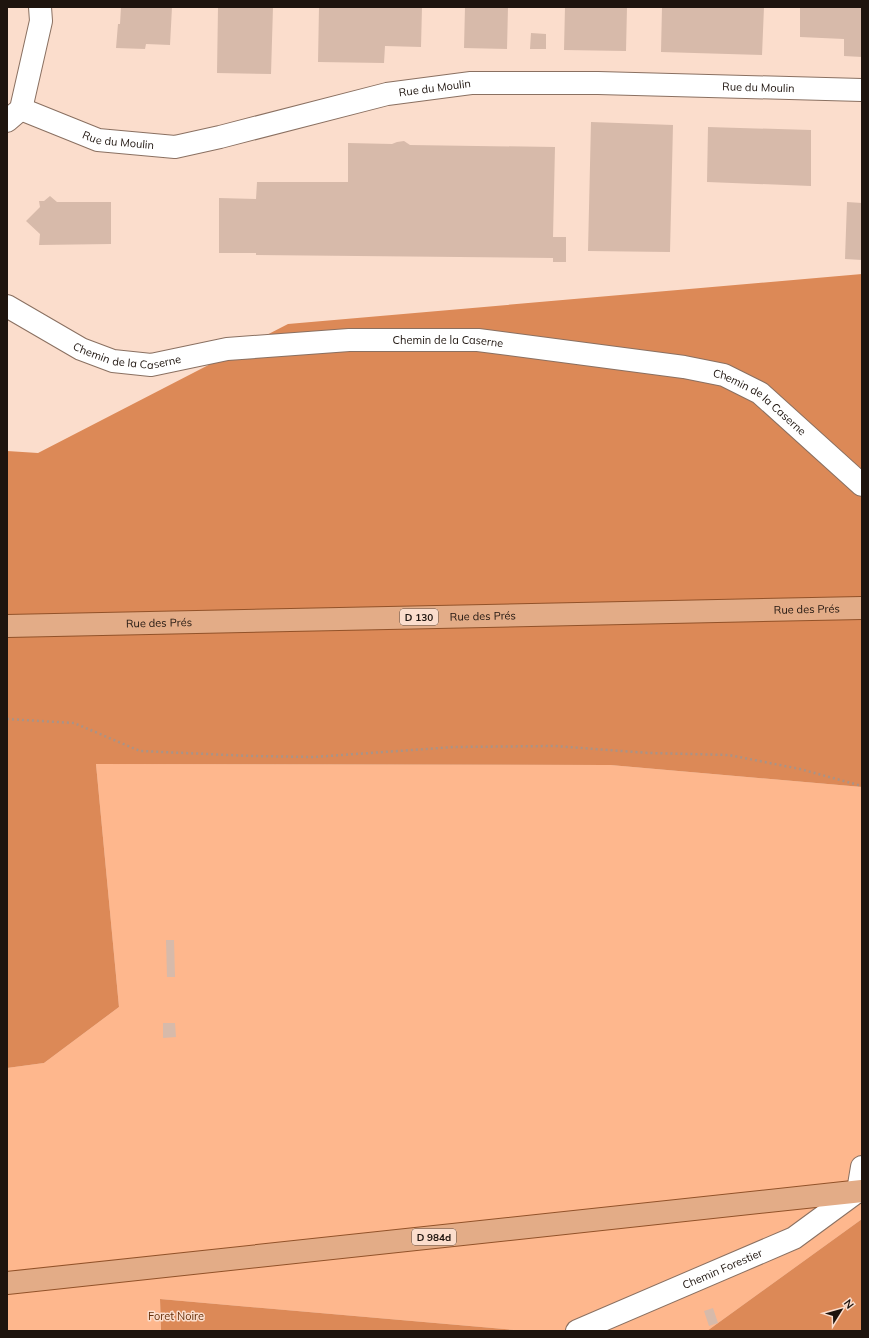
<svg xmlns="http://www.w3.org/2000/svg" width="869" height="1338" font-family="Mulish,sans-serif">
<rect width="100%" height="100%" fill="#fbddcc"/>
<!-- green -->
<path fill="#feb78d" d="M96,764l514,1 252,22v432l-155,112h-181l-366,-32 1,32h-154v-263l37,-5 75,-56z"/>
<!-- forest -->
<path fill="#dc8957" d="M862,274v513l-252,-22 -514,-1 23,243 -75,56 -37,5v-617l31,2 250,-129z
M862,1219v112h-155z
M160,1299l366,32h-365z"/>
<!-- building -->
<path fill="#d7baaa" d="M121,7h51l-2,38 -24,-1 -1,5 -29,-1 2,-24h2z
M218,7h55l-2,67 -54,-1z
M319,7h103l-1,40 -36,-1 -1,17 -66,-1z
M465,7h43l-1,42 -43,-1z
M565,7h62l-1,44 -62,-1z
M662,7h102l-2,48 -101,-3z
M800,7h62v50l-18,-1v-17l-44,-2z
M531,33l15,1v15h-16z
M591,122l82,3 -3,127 -82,-1z
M708,127l103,3v56l-104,-4z
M404,141l6,4 145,2 -2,90h13v25h-13v-4l-297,-3v-2h-37v-55l37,1 1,-17h91v-39l44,1 5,-2z
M50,196l7,6h54v42l-72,1 1,-11 -14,-13 14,-14 -1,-6h5z
M847,202l15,1v57l-17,-1z
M166,940h8l1,37h-8z
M163,1023h12l1,14 -13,1z
M713,1308l5,15 -9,3 -5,-15z"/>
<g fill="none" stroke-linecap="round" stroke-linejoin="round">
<defs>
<g id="minor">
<path id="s1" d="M21,109l77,31 77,7 45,-10 167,-43 84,-11h127l264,7"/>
<path d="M7,121l14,-12 20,-88 -1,-14"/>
<path id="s2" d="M7,306l74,43 32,12 38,4 76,-16 122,-9h129l206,27 40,8 36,18 102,92"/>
<path id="s3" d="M577,1331l217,-93 64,-47 4,-24"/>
</g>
<g id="major">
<path id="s4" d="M7,626l855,-18"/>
<path d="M7,1283l855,-92"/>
</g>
</defs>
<!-- minor casing -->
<use href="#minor" stroke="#8a7061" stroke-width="24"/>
<!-- major casing -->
<use href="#major" stroke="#925229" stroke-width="24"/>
<!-- path -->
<path stroke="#aa9386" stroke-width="2.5" stroke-dasharray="2 3" stroke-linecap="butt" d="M7,719l67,4 66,28 111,5 63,1 140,-10 101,-1 94,7 80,2 71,14 62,17"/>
<!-- minor -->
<use href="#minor" stroke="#fff" stroke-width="22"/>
<!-- major -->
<use href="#major" stroke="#e3ac87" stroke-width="22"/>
</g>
<g text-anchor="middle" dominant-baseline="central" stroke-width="3" stroke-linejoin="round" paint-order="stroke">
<!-- shield labels -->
<g fill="#fbddcc" stroke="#605047" stroke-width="1">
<rect x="400" y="609" width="38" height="16" rx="3"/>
<rect x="412" y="1229" width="44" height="16" rx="3"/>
</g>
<g font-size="10" font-weight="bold" fill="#1e140e">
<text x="419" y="617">D 130</text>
<text x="434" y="1237">D 984d</text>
</g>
<!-- street labels -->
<g font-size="11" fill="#1e140e" stroke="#fbddcc">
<text stroke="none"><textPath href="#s1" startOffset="751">Rue du Moulin</textPath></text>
<text stroke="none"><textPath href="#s1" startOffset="427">Rue du Moulin</textPath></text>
<text stroke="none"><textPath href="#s1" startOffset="103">Rue du Moulin</textPath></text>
<text stroke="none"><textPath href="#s2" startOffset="457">Chemin de la Caserne</textPath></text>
<text stroke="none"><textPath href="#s2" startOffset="133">Chemin de la Caserne</textPath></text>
<text stroke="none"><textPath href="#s2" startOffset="780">Chemin de la Caserne</textPath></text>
<text stroke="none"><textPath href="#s4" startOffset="800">Rue des Prés</textPath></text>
<text stroke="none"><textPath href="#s4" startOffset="476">Rue des Prés</textPath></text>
<text stroke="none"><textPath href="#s4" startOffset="152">Rue des Prés</textPath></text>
<text stroke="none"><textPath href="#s3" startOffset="158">Chemin Forestier</textPath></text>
</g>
<!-- park labels -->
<g font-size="11" fill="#663009" stroke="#fbddcc">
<text x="176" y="1316">Foret Noire</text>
</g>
</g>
<!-- border -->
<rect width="869" height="1338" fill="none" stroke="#1e140e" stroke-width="16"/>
<!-- north arrow -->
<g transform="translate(841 1310) rotate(53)" stroke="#fbddcc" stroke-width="3" paint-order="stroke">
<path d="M0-3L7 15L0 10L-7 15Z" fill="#1e140e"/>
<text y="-6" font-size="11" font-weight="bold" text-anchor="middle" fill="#1e140e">N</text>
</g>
</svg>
